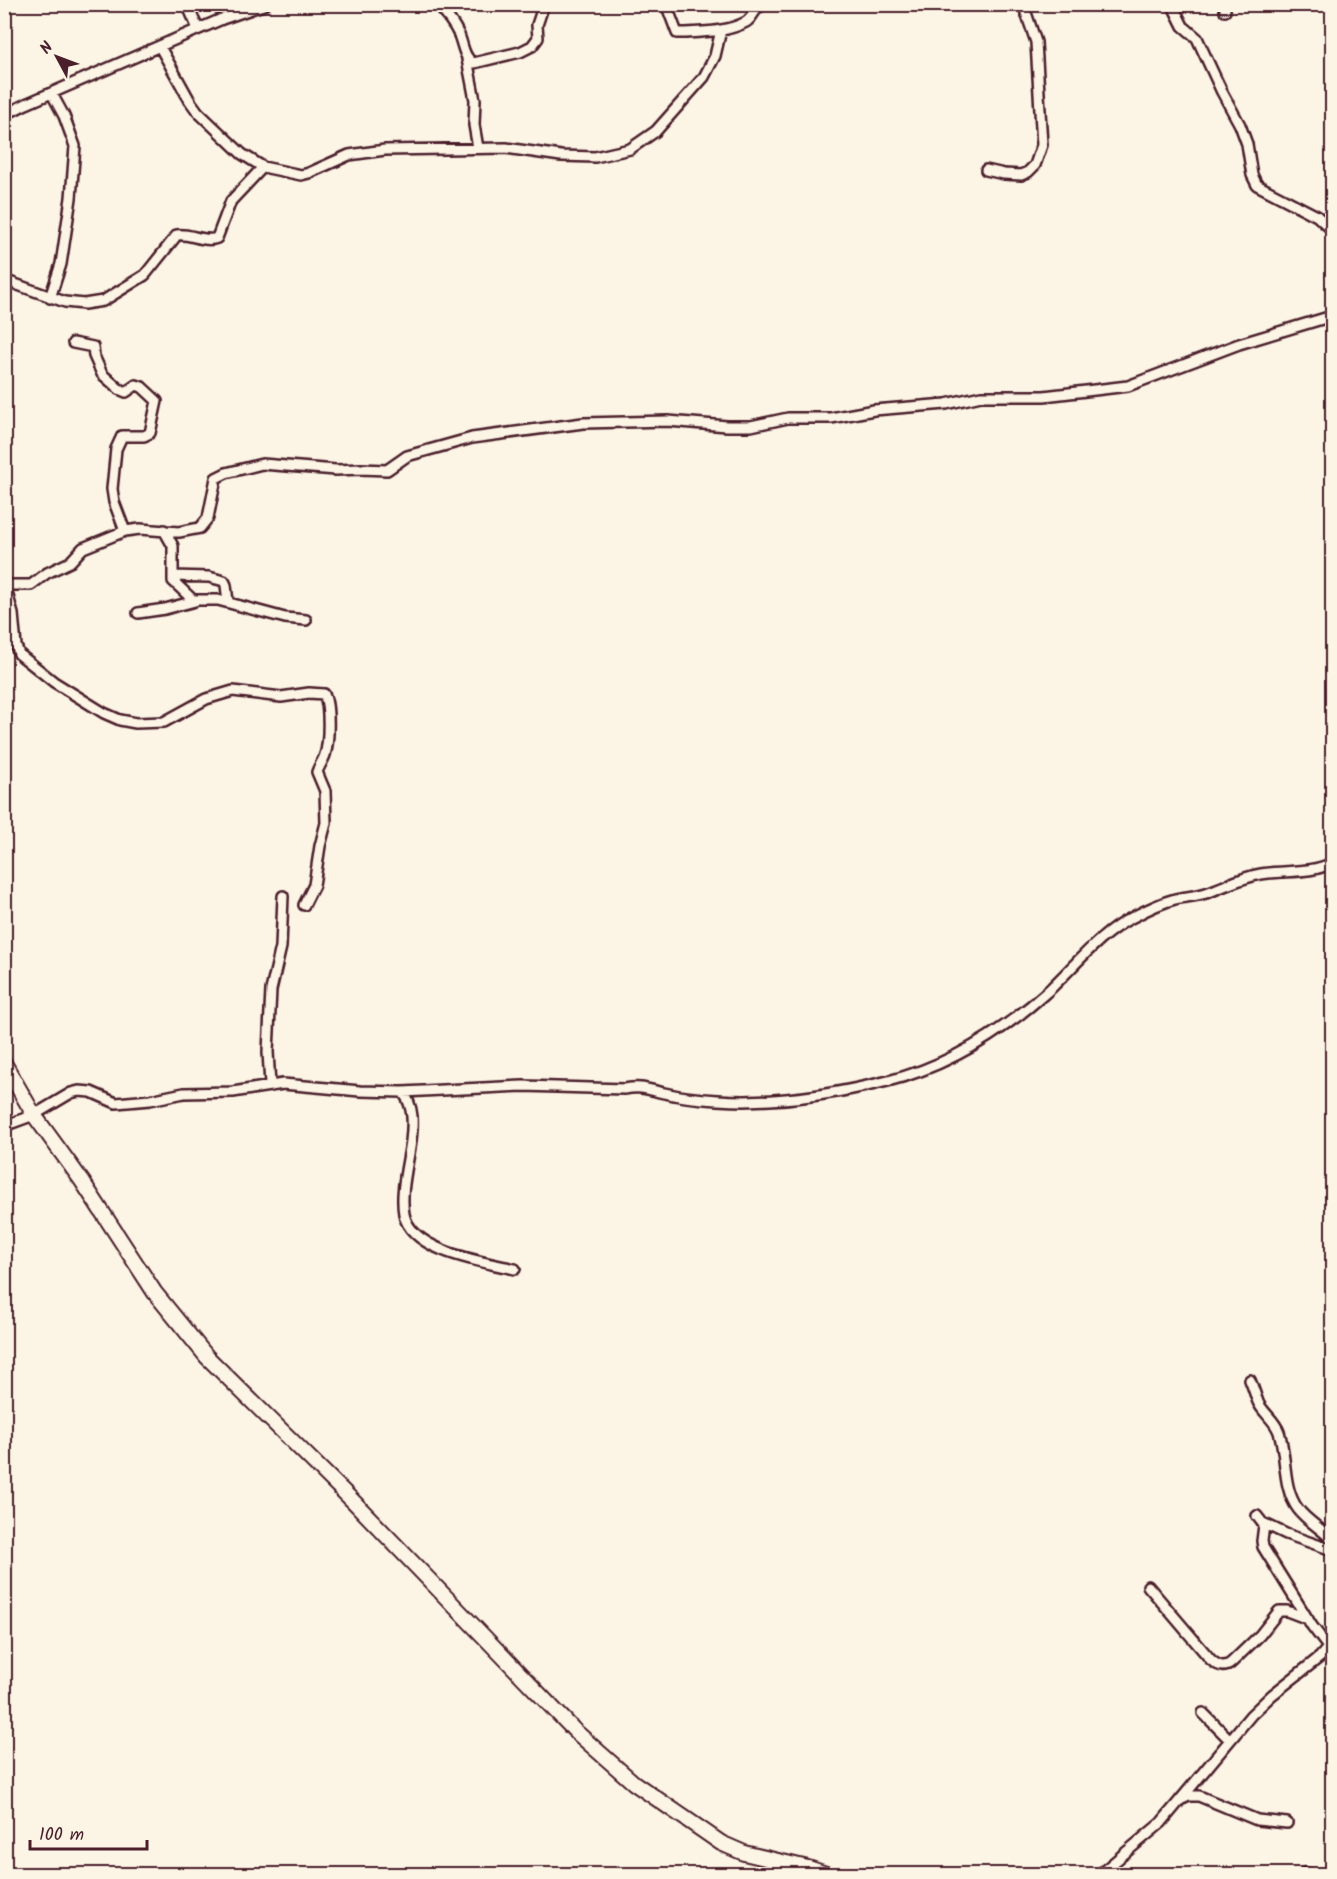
<svg xmlns="http://www.w3.org/2000/svg" width="1337" height="1879" font-family="Kalam,sans-serif">
<rect width="100%" height="100%" fill="#fcf5e5"/>
<filter id="ink" filterUnits="userSpaceOnUse"><feTurbulence type="fractalNoise" baseFrequency=".0167" numOctaves="2"/><feDisplacementMap in="SourceGraphic" scale="12" xChannelSelector="R" yChannelSelector="G"/><feConvolveMatrix kernelMatrix="1 2 1 2 8 2 1 2 1" color-interpolation-filters="sRGB"/></filter>
<g filter="url(#ink)">
<g fill="none" stroke-linecap="round" stroke-linejoin="round">
<defs>
<path id="minor" d="M187,4l11,25
M437,4c8,9 16,18 21,29 5,9 5,26 16,30l46,-11 12,-6 6,-8 -1,-13 7,-21
M666,4l11,29h6c20,-1 45,-1 63,-11 7,-4 8,-14 17,-18
M1172,4l11,22 14,12 25,54 18,33 7,19 5,31 5,10 60,31 15,14
M1225,11v-7
M160,47l30,54 8,11 44,42 21,13 38,8 8,-2 40,-18 36,-5 121,-2 55,8 34,1 35,-8 26,-18 48,-54 11,-21 6,-26
M467,59l8,41 -1,25 4,23
M4,115l22,-11 196,-85 44,-15
M986,170l18,4 17,1 7,-3 7,-7 7,-20 -6,-103 -13,-38
M4,280l61,22 19,2 19,-3 42,-26 32,-40c13,-2 28,8 40,3l14,-37 32,-34
M50,298l11,-34 10,-66 4,-52 -11,-30 -12,-22
M73,343l20,4 1,9 8,18 17,15 7,3 10,-7 6,2 15,14 -7,32 -6,3h-22l-6,13 -4,40 2,13 11,29
M164,530l9,16v35l20,19h25l67,18 21,2
M173,576l36,1 15,4 2,4 2,17
M4,585h27l16,-12 23,-11 13,-14 42,-17 15,-2 39,3 21,-4 8,-10 8,-40 10,-5 36,-9 74,6 25,-1 26,1 20,-14 65,-18 111,-15 85,-2 59,5h24l37,-8h43l43,-8 72,-6 35,-8h63l84,-10 111,-42 93,-28
M5,585l8,29 3,32 3,8 35,28 50,31 16,7 16,3 28,-1 42,-23 27,-8 48,6 28,-4 15,1c6,12 5,48 1,61 -2,6 -6,11 -8,17l8,19 1,32 -6,23 -6,39 -10,20
M138,613l27,-4 30,-8
M270,1085l-2,-33 3,-62 10,-43 2,-51
M403,1092c11,15 10,31 8,49 -3,23 -11,50 -7,73 7,38 80,48 111,55
M4,1126l30,-11 37,-22 8,-2 12,1 25,11 34,-3 34,-7 49,-1 50,-8 77,7 43,1 120,-6 101,3c19,-3 22,0 40,4 17,4 36,6 54,7 57,4 114,-5 170,-19 61,-15 114,-49 160,-90 27,-25 51,-57 85,-74 13,-7 27,-14 42,-18 10,-2 21,-3 31,-6 18,-6 36,-16 55,-19 25,-4 49,0 71,-11
M1250,1380c3,7 5,14 8,22 4,10 17,18 21,30 8,24 3,56 19,77 9,12 24,20 34,31
M1257,1516l7,9 -2,16 1,6 49,79 16,21
M1263,1523l23,11 46,16
M1148,1586l63,74c7,6 14,9 21,2l28,-27 19,-24h8l21,8
M1203,1713l27,27
M1180,1800l9,-4h10l58,24 30,3
M1305,1873l5,1
M1100,1874l61,-51 90,-108 21,-20 48,-38 12,-14"/>
<path id="secondary" d="M4,1063l30,52 48,66 73,112 52,64 146,144 222,230 59,52 87,60 23,10 64,15 18,6"/>
</defs>
<!-- minor casing -->
<use href="#minor" stroke="#4a1f2b" stroke-width="14"/>
<!-- secondary casing -->
<use href="#secondary" stroke="#4a1f2b" stroke-width="18"/>
<!-- minor -->
<use href="#minor" stroke="#fcf5e5" stroke-width="9"/>
<!-- secondary -->
<use href="#secondary" stroke="#fcf5e5" stroke-width="14"/>
</g>
</g>
<!-- margin -->
<rect width="1337" height="1879" fill="none" stroke="#fcf5e5" stroke-width="24"/>
<rect x="12" y="12" width="1313" height="1855" fill="none" stroke="#4a1f2b" stroke-width="2" filter="url(#ink)"/>
<!-- north arrow -->
<g transform="translate(57 57) rotate(311)" stroke="#fcf5e5" stroke-width="4.5" paint-order="stroke">
<path d="M0-4.5L10 22L0 15L-10 22Z" fill="#4a1f2b"/>
<text y="-9" font-size="16" font-weight="bold" text-anchor="middle" fill="#4a1f2b">N</text>
</g>
<!-- scale -->
<path d="M30 1840v9h117v-9" fill="none" stroke="#4a1f2b" stroke-width="3"/>
<text x="39" y="1840" font-size="18" fill="#4a1f2b" stroke="#fcf5e5" stroke-width="4.5" paint-order="stroke">100 m</text>
</svg>
